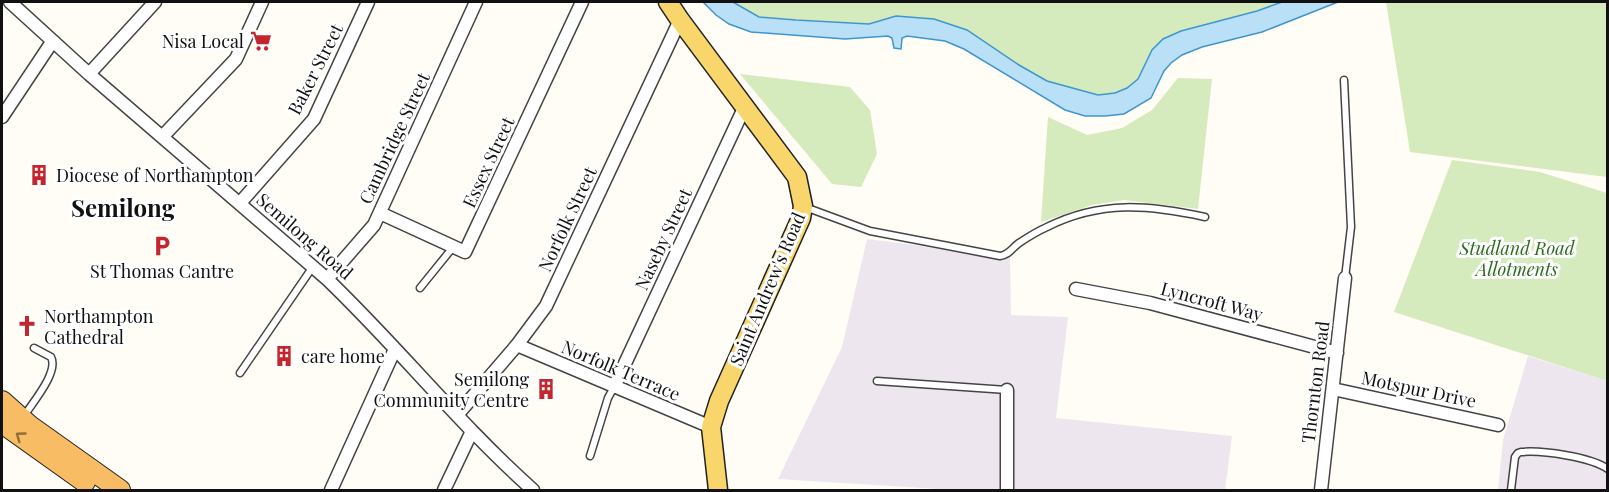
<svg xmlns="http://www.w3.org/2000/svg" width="1609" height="492" font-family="'Playfair Display',serif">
<rect width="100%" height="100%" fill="#fffdf5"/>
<!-- industrial -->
<path fill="#eee6ef" d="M867,239l143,18 1,58 57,2 -12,101 176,18 -7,54h-270l-177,-11 64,-132z
M1528,356l79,25v109h-109l5,-50z"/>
<!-- green -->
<path fill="#d5ebbd" d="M733,2h549l-25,9 -76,20 -35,29 -3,11 -5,8 -11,9 -12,5 -17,2 -51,-14 -28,-16 -52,-35 -71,-14 -27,8 -110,-7z
M1386,2h221v175l-197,-25z
M740,74l110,13 20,23 7,44 -16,33 -29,-3z
M1178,78l34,1 -14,130 -74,-9 -32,5 -51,17 7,-105 39,18 35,-7 30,-18z
M1452,160l88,12 67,21v188l-213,-69z"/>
<!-- water -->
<path fill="#b9e0f7" stroke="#3f96cf" stroke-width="1.5" d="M703,2h30l26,15 37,3 73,4 27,-8 38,3 33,11 52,35 28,16 51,14 17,-2 12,-5 11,-9 14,-29 11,-11 18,-8 76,-20 25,-9h56l-76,30 -60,15 -20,8 -11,8 -7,8 -13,27 -27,16 -19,2h-20l-20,-6 -101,-61 -19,-8 -38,-5 -5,2 -1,11 -7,-1 -2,-10 -4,-2 -43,3 -94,-7 -22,-8 -13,-9z"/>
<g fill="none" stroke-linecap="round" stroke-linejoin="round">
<defs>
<path id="service" d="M1344,80l7,147 -6,51
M805,207l65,24 130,25c9,-1 12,-8 19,-13 9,-6 19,-12 28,-16 54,-27 102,-22 158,-10
M420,288l34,-42
M240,373l72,-105
M877,381l130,9
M24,416c9,-14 35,-44 27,-59l-17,-9
M590,456l18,-58 6,-11
M1511,490l4,-33 3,-4 3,-1c21,-2 70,5 87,17"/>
<path id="minor" d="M10,2l79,72 238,205c71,68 133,146 206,211
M89,74l66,-72
M2,117l50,-75
M163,136l73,-77 26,-57
M240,203l74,-84 54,-117
M380,213l85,39 117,-250
M327,279l47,-54 102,-223
M1076,289l74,14 187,50
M517,345l194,82
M614,387l131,-281
M1333,389l165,36
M457,415l60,-70 29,-39 134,-286
M331,490l64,-141
M444,490l28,-59
M1007,490v-100
M1321,490l24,-212"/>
<path id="primary" d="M668,2l12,18 117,157 6,29 -2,12 -82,183 -8,26 7,63"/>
<path id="trunk" d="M2,401l28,25 90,64
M2,423l83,59"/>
</defs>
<!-- service casing -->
<use href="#service" stroke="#444" stroke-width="9"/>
<!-- minor casing -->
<use href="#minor" stroke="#444" stroke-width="15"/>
<!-- primary casing -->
<use href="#primary" stroke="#222" stroke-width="21"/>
<!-- trunk casing -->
<use href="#trunk" stroke="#222" stroke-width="22"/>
<!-- service -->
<use href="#service" stroke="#fff" stroke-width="6"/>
<!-- minor -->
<use href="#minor" stroke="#fff" stroke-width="12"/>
<!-- primary -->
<use href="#primary" stroke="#f9d66b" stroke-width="18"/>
<!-- trunk -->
<use href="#trunk" stroke="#f7bc64" stroke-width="20"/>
</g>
<!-- one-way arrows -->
<defs><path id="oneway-chevron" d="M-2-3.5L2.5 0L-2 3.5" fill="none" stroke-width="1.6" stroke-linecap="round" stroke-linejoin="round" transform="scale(1.5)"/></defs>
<use stroke="#906f3f" href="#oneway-chevron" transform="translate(20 436) rotate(-144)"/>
<!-- icons -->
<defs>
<symbol id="supermarket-bare" viewBox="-9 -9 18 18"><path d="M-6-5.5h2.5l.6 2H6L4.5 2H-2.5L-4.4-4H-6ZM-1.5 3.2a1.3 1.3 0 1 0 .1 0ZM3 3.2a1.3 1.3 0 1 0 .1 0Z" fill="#c4262e" stroke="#fff" stroke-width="2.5" paint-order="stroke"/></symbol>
<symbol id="building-bare" viewBox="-9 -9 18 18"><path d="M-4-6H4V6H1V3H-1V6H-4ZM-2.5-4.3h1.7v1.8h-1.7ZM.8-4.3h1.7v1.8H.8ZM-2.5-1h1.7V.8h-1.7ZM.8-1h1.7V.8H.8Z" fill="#c4262e" stroke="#fff" stroke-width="2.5" paint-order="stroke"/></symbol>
<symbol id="parking-bare" viewBox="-9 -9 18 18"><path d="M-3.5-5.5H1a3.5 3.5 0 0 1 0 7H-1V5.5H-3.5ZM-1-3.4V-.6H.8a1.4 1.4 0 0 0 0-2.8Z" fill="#c4262e" stroke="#fff" stroke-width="2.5" paint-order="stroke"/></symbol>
<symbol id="church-bare" viewBox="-9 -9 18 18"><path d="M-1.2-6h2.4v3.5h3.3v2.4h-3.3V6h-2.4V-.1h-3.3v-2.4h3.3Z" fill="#c4262e" stroke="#fff" stroke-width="2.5" paint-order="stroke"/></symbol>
</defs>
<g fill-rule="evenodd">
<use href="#supermarket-bare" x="246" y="26" width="30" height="30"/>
<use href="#building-bare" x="24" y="160" width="30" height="30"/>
<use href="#parking-bare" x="147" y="231" width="30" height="30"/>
<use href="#church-bare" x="12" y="311" width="30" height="30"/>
<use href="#building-bare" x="269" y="341" width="30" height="30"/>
<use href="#building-bare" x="531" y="374" width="30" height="30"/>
</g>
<g text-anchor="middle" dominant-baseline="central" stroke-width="6" stroke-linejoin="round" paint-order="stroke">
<!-- poi labels -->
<g font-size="18" fill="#111" stroke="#fff" text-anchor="start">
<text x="244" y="41" text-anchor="end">Nisa Local</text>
<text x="56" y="175">Diocese of Northampton</text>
<text x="162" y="271" text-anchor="middle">St Thomas Cantre</text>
<text x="44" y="316">Northampton<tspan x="44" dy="21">Cathedral</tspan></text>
<text x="301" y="356">care home</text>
<text x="529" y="379" text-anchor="end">Semilong<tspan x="529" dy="21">Community Centre</tspan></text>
</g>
<!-- street labels -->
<g font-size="18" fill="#111" stroke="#fff">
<text transform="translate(315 69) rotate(-63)">Baker Street</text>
<text transform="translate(394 138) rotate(-65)">Cambridge Street</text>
<text transform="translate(488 162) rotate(-65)">Essex Street</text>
<text transform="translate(567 219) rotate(-65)">Norfolk Street</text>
<text transform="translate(305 236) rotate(41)">Semilong Road</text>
<text transform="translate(663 239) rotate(-65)">Naseby Street</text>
<text transform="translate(767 289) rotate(-67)">Saint Andrew's Road</text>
<text transform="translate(1212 301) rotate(15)">Lyncroft Way</text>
<text transform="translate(621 370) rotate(23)">Norfolk Terrace</text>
<text transform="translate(1315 382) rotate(-83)">Thornton Road</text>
<text transform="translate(1419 389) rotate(12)">Motspur Drive</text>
</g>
<!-- park labels -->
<g font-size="18" font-style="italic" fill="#2f6b1f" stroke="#fff">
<text x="1517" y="248">Studland Road<tspan x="1517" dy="21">Allotments</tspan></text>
</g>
<!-- district labels -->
<g font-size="24" font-weight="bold" fill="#111" stroke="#fff">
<text x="123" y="207">Semilong</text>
</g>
</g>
<!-- border -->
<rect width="1609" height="492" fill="none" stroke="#111111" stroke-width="6"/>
</svg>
